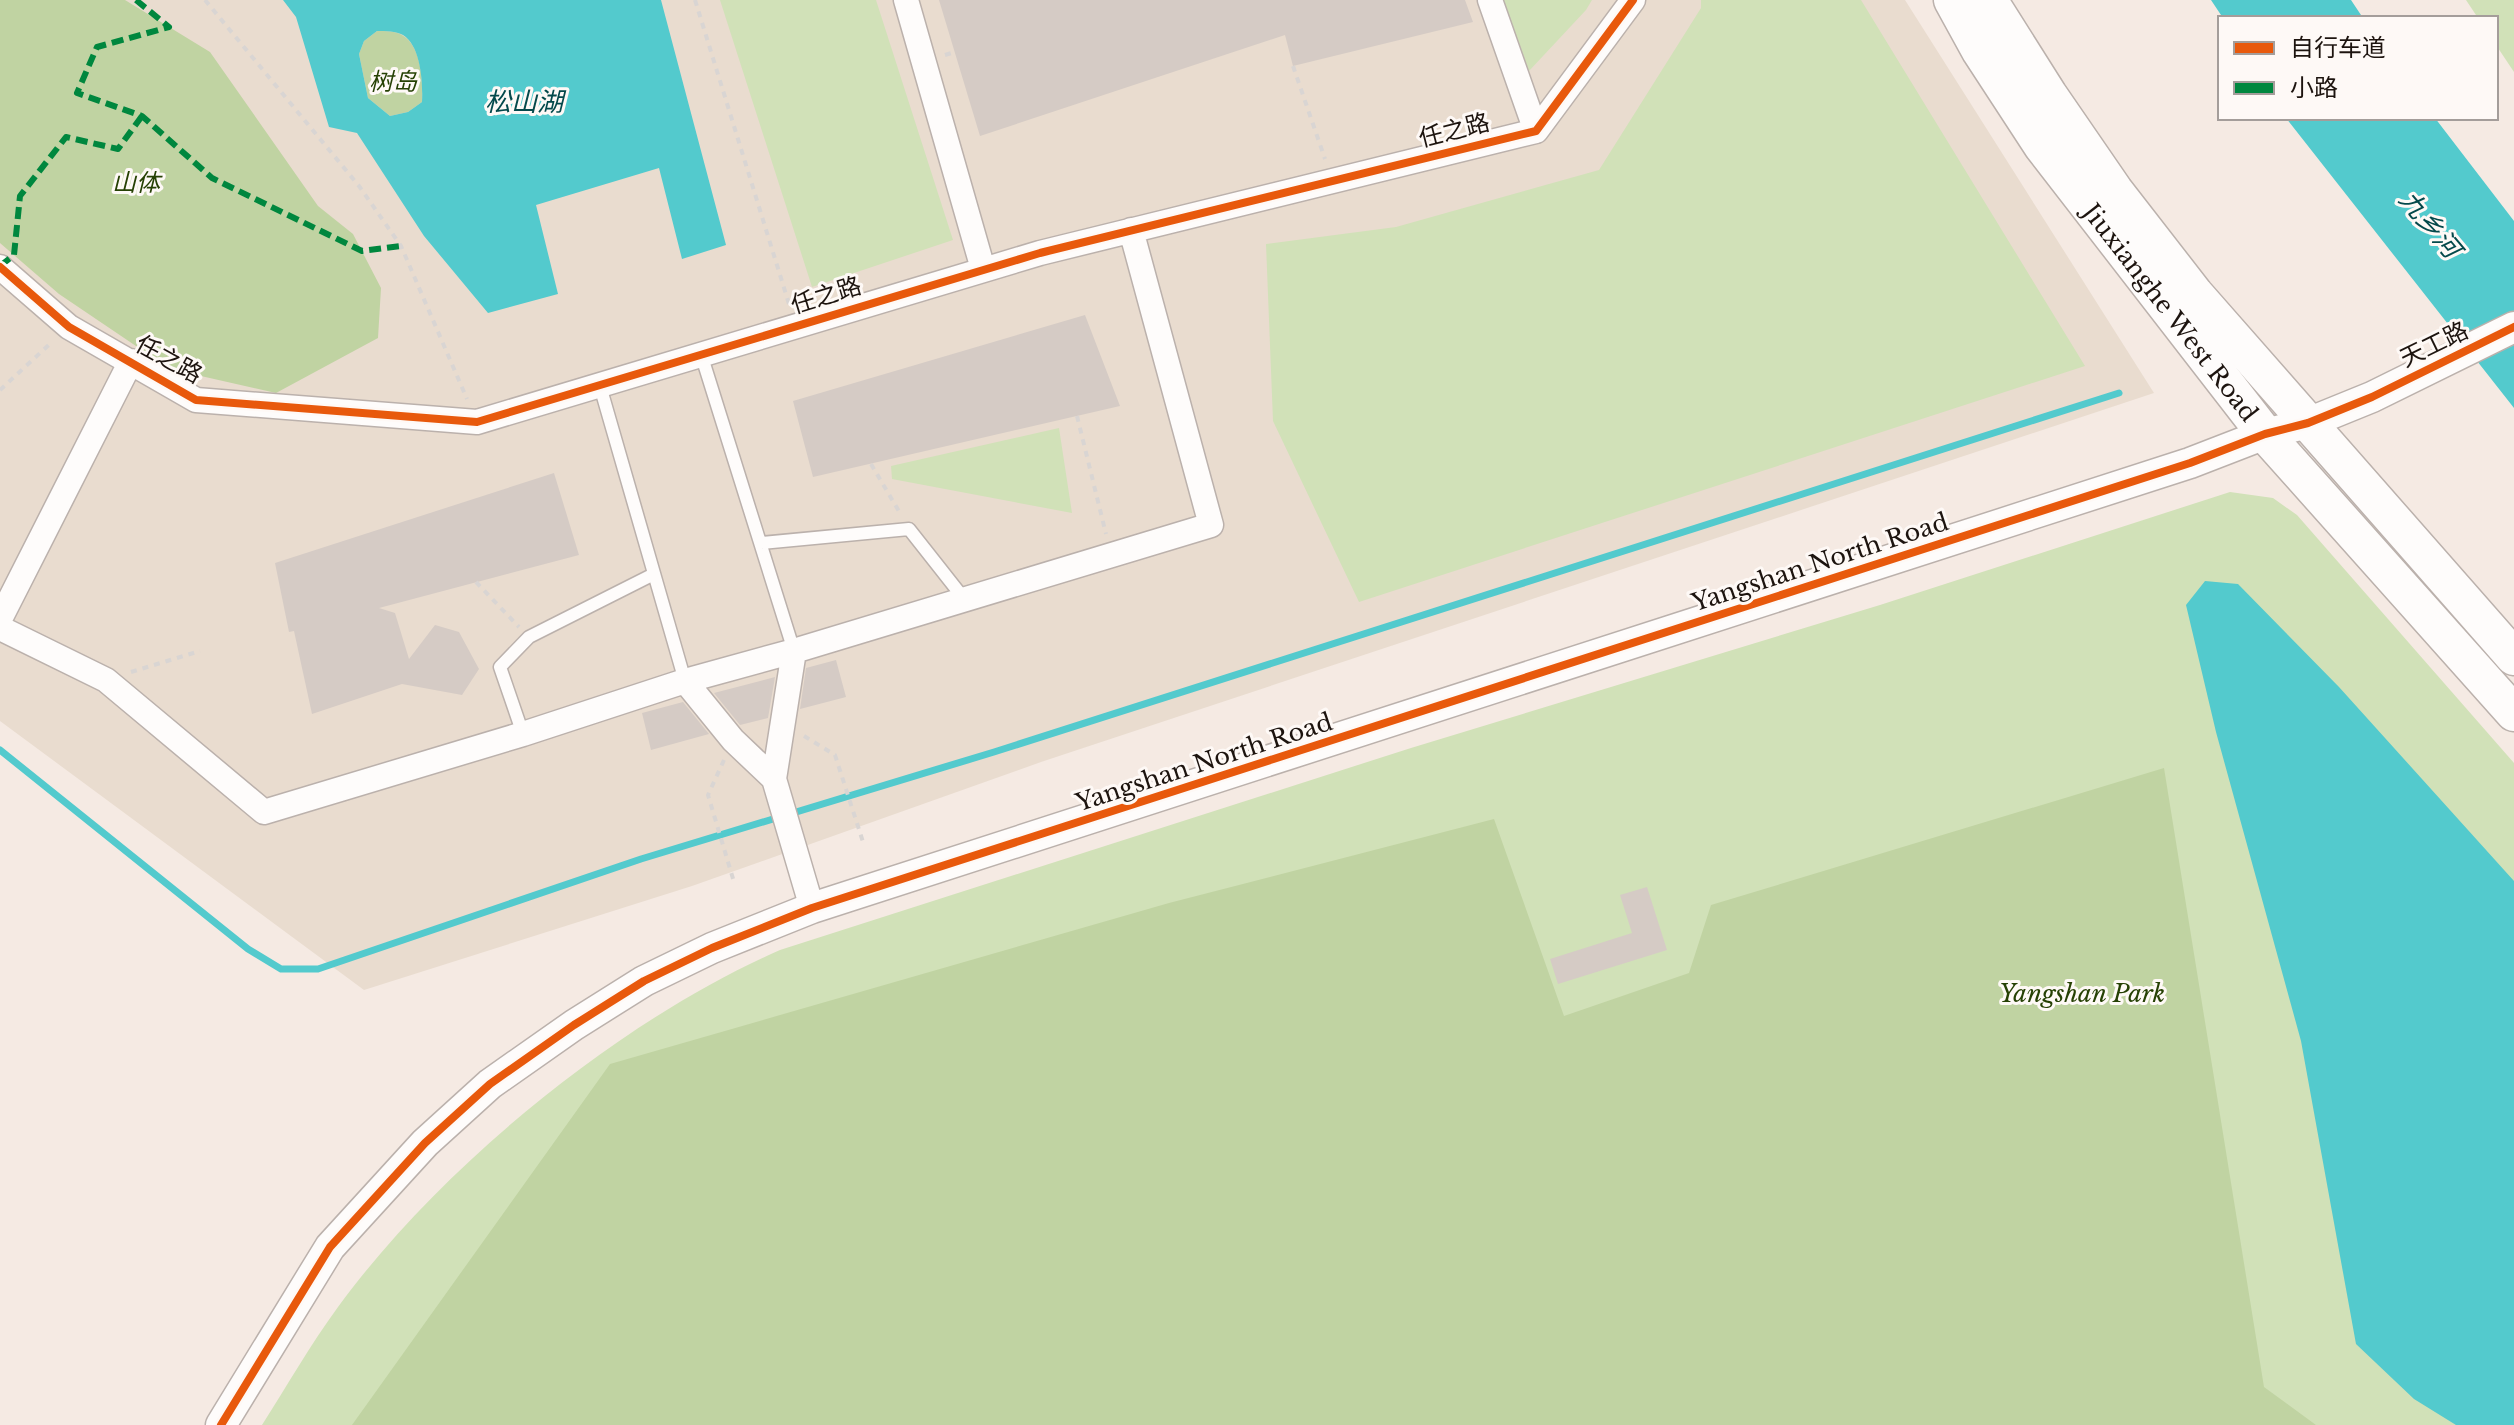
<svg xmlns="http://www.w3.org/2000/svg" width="2514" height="1425" font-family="'Libre Baskerville','Noto Sans SC',serif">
<rect width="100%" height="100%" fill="#f5eae3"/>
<!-- education -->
<path fill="#e9dccf" d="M0,0h1905l249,393 -1113,369 -349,124 -328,104 -364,-269z"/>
<!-- green -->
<path fill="#d1e1b8" d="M720,0h156l77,240 -141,47z
M1503,0h89l-6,10 -57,61z
M1701,0h160l224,366 -726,236 -86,-181 -7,-177 130,-17 203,-57 102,-162z
M2466,0h48v72l-18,-27v-27h-18z
M1059,428l13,85 -180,-34 -1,-13z
M2230,492l43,6 24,17 217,248v662h-2252c25,-39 48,-80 76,-118 103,-141 282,-287 442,-357l631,-202 469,-143z"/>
<!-- forest -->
<path fill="#c0d3a2" d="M0,0h125l85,52 108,154 35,28 28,54 -3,50 -102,55 -106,-24 -111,-75 -59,-51z
M377,31c8,0 19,0 25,4 20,11 21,48 20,67l-14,10 -18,4 -22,-18 -9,-44 5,-13z
M2164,768l100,619 52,38h-1964l258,-361 559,-161 325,-84 70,197 125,-43 22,-68z"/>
<!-- water -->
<path fill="#53cacd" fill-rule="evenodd" d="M283,0h378l65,245 -44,14 -23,-91 -123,37 22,89 -70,19 -64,-77 -67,-103 -28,-6 -33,-110zM377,31c8,0 19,0 26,4 18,11 20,48 19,67l-14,10 -18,4 -22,-18 -9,-44 5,-13z
M2211,0h140l12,18h-140z
M2286,118h149l79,103v187z
M2205,581l33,3 101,103 175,194v544h-58l-42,-26 -58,-55 -55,-303 -85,-309 -30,-127z"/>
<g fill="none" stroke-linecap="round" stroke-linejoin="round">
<!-- stream -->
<path stroke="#53cacd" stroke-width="7" d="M0,750l248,199 33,20h37l323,-110 353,-107 1125,-359"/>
</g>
<!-- building -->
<path fill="#d5cbc5" d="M939,0h526l8,22 -180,44 -8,-31 -305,101z
M1085,315l35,91 -307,71 -20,-76z
M554,473l25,82 -200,53 16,5 14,46 26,-34 24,7 20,37 -17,26 -60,-11 -90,30 -18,-83 -5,1 -14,-69z
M836,660l10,37 -46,12 6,-41z
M775,677l-7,41 -28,7 -26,-32z
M683,702l26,32 -58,16 -9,-37z
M1647,887l20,63 -109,34 -8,-25 82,-26 -12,-38z"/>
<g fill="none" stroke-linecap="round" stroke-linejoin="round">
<defs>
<path id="service" d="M701,354l93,297
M600,386l85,295
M761,543l148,-14 56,71
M523,734l-23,-67 29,-30 125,-63"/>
<path id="minor" d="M906,0l77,269
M1490,0l46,131
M0,267l69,60 127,73 281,22 563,-169 496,-122 97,-131
M0,619l131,-258
M0,628l106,52 158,132 259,-78 162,-53 109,-30 417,-126 -80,-295
M794,651l-20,128 38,129
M685,681l48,59 41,39"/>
<path id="tertiary" d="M221,1425l109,-178 95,-104 65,-59 84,-59 70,-44 68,-33 100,-40 1378,-445 75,-29 43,-11 64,-26 142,-70"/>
<g id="secondary">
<path id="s1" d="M1952,0l28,51 62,95 223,288 249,279"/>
<path d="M1989,0l60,95 66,96 80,103 319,363"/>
</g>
</defs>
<!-- service casing -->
<use href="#service" stroke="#bbb1ac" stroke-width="15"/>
<!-- minor casing -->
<use href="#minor" stroke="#bbb1ac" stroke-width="27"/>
<!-- tertiary casing -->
<use href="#tertiary" stroke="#bbb1ac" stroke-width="33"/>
<!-- secondary casing -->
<use href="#secondary" stroke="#bbb1ac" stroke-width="39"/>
<!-- path -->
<path stroke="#d9d5d3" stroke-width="4" stroke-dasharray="6 6" stroke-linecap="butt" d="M205,0l154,186 42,60 66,153
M695,0l94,304
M945,55l10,-3
M1293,66l32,93
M0,390l52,-48
M1077,416l29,118
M871,464l29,49
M476,582l43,45
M131,672l69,-21
M804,736l31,19 29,90
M724,760l-16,35 26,87"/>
<!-- service -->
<use href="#service" stroke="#fefcfb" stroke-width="12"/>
<!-- minor -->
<use href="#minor" stroke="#fefcfb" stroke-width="24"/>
<!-- tertiary -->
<use href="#tertiary" stroke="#fefcfb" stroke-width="30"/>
<!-- secondary -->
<use href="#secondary" stroke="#fefcfb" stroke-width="36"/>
<!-- quiet -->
<path stroke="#00873e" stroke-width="6" stroke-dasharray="12 6" stroke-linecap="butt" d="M136,0l33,27 -72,20 -20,46 65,23 70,62 150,73 39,-5
M0,266l14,-11 6,-59 46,-59 52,12 24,-33"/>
<defs>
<path id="cycleway" d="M0,267l69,60 127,73 281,22 563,-169 496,-122 97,-131
M221,1425l109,-178 95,-104 65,-59 84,-59 70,-44 68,-33 100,-40 1378,-445 75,-29 43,-11 64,-26 142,-70"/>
</defs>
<!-- cycleway casing -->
<use href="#cycleway" stroke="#fef9f6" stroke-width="13"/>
<!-- cycleway -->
<use href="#cycleway" stroke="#e8590c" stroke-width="8"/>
</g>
<g text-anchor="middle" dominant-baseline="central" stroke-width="6" stroke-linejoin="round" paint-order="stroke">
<!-- park labels -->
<g font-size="24" font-style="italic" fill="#264104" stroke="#fef9f6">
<text x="393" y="81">树岛</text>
<text x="136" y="182">山体</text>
<text x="2082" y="993">Yangshan Park</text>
</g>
<!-- street labels -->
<g font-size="24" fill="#1d140f" stroke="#fef9f6">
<text transform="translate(1454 130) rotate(-14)">任之路</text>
<text transform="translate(826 295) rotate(-17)">任之路</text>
<text stroke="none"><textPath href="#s1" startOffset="382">Jiuxianghe West Road</textPath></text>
<text transform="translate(2434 344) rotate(-26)">天工路</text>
<text transform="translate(169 359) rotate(29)">任之路</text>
<text transform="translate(1820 562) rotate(-18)">Yangshan North Road</text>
<text transform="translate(1204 762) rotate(-18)">Yangshan North Road</text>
</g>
<!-- water labels -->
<g font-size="26" font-style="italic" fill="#04494b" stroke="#fef9f6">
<text x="524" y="102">松山湖</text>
<text transform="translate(2430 224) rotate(50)">九乡河</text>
</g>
</g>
<!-- legend -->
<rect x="2218" y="16" width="280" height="104" fill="#fef9f6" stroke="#a49d9a" stroke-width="2"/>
<rect x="2234" y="42" width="40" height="12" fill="#e8590c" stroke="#a49d9a" stroke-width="2"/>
<text x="2290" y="56" font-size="24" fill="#1d140f">自行车道</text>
<rect x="2234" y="82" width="40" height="12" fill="#00873e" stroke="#a49d9a" stroke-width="2"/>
<text x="2290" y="96" font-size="24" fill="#1d140f">小路</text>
</svg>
